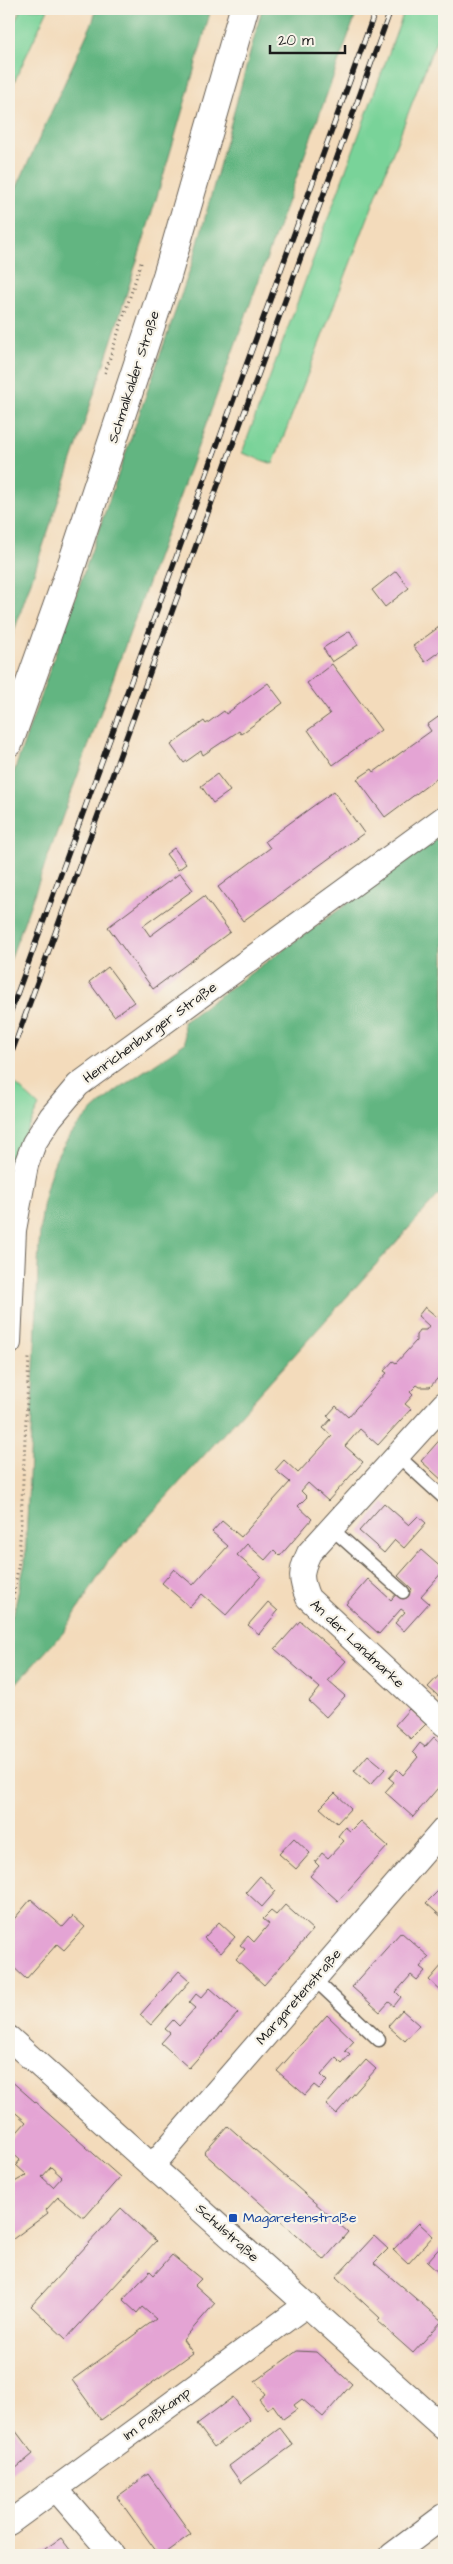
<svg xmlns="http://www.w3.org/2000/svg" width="453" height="2564" font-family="'Architects Daughter',sans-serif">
<rect width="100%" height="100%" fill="#f7f3e8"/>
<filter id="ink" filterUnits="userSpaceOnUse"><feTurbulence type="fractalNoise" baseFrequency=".02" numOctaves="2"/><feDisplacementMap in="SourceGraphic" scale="10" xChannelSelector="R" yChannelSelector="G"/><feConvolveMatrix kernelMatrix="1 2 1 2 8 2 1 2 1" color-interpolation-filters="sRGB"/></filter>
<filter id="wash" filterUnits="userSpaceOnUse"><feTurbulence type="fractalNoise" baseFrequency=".0096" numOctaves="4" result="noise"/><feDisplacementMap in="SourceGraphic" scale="20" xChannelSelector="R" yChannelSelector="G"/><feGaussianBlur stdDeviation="1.12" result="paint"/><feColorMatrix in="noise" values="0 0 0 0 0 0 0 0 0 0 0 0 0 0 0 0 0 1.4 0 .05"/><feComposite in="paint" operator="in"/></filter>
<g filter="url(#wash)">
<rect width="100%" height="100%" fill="#f3dbbb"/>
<!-- green -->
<path fill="#79d399" stroke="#4a785a" d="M21,9h27l-39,84v-59z
M405,9h39v11l-171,444 -31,-11z
M13,1082l26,24 -22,43 -8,32v-87z"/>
<!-- forest -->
<path fill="#62b581" stroke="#3f684e" d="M96,9h115c-58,215 -130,426 -202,637v-442l84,-183z
M262,9h96l-349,954v-177l185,-528z
M444,834v355l-337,374 -44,70 -54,58v-69l5,-11 11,-48c4,-79 7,-158 11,-238 3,-51 -1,-130 24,-174 27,-48 82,-77 125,-108l-2,-21z"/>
<g id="blocks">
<!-- building -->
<path fill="#e4a4d4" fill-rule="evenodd" d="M396,571l13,17 -24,19 -13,-17z
M439,627l5,7v14l-19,14 -12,-16z
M350,631l8,14 -26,17 -9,-14z
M332,664l49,66 -48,35 -25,-35 22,-16 -23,-31z
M268,683l15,20 -42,31 -2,-3 -36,24 -2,-4 -17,12 -13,-18 33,-24 2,3 18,-13 2,3z
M441,715l3,4v54l-59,44 -28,-38 15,-10 2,3 57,-41 -4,-6z
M217,774l13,17 -17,12 -12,-17z
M334,791l30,42 -121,88 -25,-34 52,-39 -5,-7z
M174,848l12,16 -8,6 -12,-16z
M180,873l13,17 -50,36 7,10 54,-40 26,36 -77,57 -45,-62z
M108,967l26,35 -20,14 -25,-34z
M425,1307l12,10 7,-8v19l-4,6 4,4v33l-14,16h-10l-3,-2 -7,7 3,3 -8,9 6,5 -33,36 -18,-16 -15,17 18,16 -35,39 -20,-18 -7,8 6,6 -9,9 14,13 -32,37 -6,-6 -9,10 -18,-16 -10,11 24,21 -35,39 -24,-21 -12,13 -28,-24 12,-14 19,16 35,-39 -16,-14 10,-11 19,16 49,-55 -15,-12 9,-10 14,13 34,-37 -9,-8 8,-9 -4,-3 9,-10 12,11 39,-44 -3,-2 9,-10 3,2 20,-22v-6l4,-5h6l3,-4 -11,-10z
M444,1435v47l-23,-21z
M384,1503l25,22 9,-9 8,7 -22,25 -9,-8 -11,13 -25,-22z
M421,1550l23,20 -23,26 8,7 -25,28 -9,-8 10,-11 -4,-3 -22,25 -33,-30 22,-25 23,21 8,-9 6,6 7,-8 -14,-13z
M268,1602l10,9 -19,23 -11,-9z
M300,1621l46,40 -18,20 17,15 -19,21 -17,-16 11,-13 -45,-39z
M443,1671l1,2v28l-16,-14z
M409,1709l17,15 -15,15 -16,-14z
M434,1737l10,9v35l-31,36 -28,-25 9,-10 -5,-4 8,-9 6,6 15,-18 -5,-5 7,-9 5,4z
M368,1755l17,14 -15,16 -16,-14z
M335,1793l16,15 -14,15 -17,-15z
M360,1821l28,25 -50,55 -28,-25 9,-10 -4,-4 7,-9 6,5 16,-17 -6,-5 7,-9 5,4z
M294,1838l16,15 -14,16 -17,-15z
M260,1876l16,15 -14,16 -16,-15z
M444,1885v34l-18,-16z
M31,1899l32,28 10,-11 12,11 -21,23 -7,-6 -31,35 -17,-16v-38z
M285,1905l28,25 -49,55 -28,-26 9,-10 -5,-4 8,-9 6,6 15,-18 -6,-5 8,-8 5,4z
M219,1922l16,15 -14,16 -17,-15z
M401,1932l28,25 -9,10 5,4 -8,9 -6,-5 -15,17 5,5 -7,9 -5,-4 -9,10 -28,-25z
M443,1964l1,1v29l-15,-14z
M179,1971l11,10 -39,44 -11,-10z
M210,1988l28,25 -49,55 -28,-25 9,-10 -5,-4 8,-9 6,6 16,-18 -6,-5 7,-9 5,4z
M402,2010l17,15 -14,16 -17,-15z
M327,2015l27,26 -9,10 5,4 -8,9 -6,-6 -15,17 6,6 -8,8 -5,-4 -9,10 -28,-24z
M366,2060l10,9 -40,45 -10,-9z
M9,2079l111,98 -35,40h-3l-24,-20 -12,13 2,3 -39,29v-57l18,-10 -11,-10 4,-5 -11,-10v-9l17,-19 -17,-15zM51,2167l11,10 -9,10 -11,-10z
M228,2126l120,106 -24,28 -120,-107z
M121,2208l35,33 -90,98 -35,-33z
M419,2223l14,13 -25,28 -15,-14z
M374,2236l14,13 -14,14 68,58 -29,32 -36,-32 3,-3 -44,-41z
M444,2243v28l-3,4 -14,-13z
M172,2255l29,24 -6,6 20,18 -32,37 10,13 -92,67 -29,-40 84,-61 -14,-12 -5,6 -14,-13 27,-29 4,4z
M297,2351l19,1 36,32 -29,33 -21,-18 -8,6 3,4 -14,10 -10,-14 -6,4 -8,-10 6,-5 -10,-13z
M233,2397l17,23 -36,27 -17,-23z
M9,2422l24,32 -24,20z
M280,2428l13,17 -52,38 -12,-17z
M148,2474l43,60 -29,21h-3l-42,-58z
M61,2538l13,17h-38z"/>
</g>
</g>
<g filter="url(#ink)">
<use href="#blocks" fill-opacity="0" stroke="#675f54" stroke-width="1"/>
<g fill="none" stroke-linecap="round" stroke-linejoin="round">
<defs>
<path id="lane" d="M398,1456l46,42
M332,1529l71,63
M314,1979l65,61"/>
<path id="street" d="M9,1343l5,-113 12,-65 8,-22 17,-26 27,-32 366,-267
M444,1404l-135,149c-9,19 -9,26 -1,45l136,126
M9,2038l435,390
M153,2165l291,-336
M55,2488l58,67
M9,2523l297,-218
M392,2555l52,-39"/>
<path id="secondary" d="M9,742l58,-163 100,-303 77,-267"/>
</defs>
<!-- lane casing -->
<use href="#lane" stroke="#675f54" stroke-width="15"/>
<!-- street casing -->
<use href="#street" stroke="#675f54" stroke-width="26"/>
<!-- secondary casing -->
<use href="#secondary" stroke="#675f54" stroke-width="30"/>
<!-- path -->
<path stroke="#675f54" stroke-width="3" stroke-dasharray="1 4" stroke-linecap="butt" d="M105,373l37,-113
M9,1608l4,-8 6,-39 10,-203"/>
<!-- lane -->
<use href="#lane" stroke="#fff" stroke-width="12"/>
<!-- street -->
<use href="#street" stroke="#fff" stroke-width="24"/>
<!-- secondary -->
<use href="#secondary" stroke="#fff" stroke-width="28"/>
<defs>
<path id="rail" d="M9,1016l367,-1007
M9,1060l382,-1051"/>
</defs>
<!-- rail casing -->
<use href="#rail" stroke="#1c1c1c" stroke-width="5.5"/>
<!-- rail -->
<use href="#rail" stroke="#f7f3e8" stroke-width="4" stroke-dasharray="11" stroke-linecap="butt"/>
</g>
</g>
<!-- markers -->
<rect fill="#1a4fb4" stroke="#f7f3e8" stroke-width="2" x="228" y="2213" width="10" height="10" rx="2.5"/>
<g text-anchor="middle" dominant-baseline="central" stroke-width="4.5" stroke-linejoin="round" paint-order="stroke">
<!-- street labels -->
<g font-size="14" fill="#1c1c1c" stroke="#f7f3e8">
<text transform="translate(134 377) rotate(-72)">Schmalkalder Straße</text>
<text transform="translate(150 1033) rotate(-36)">Henrichenburger Straße</text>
<text transform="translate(357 1644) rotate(43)">An der Landmarke</text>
<text transform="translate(299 1997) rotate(-49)">Margaretenstraße</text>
<text transform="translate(227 2233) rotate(42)">Schulstraße</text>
<text transform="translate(157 2414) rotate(-36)">Im Paßkamp</text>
</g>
<!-- transit labels -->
<g font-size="14" fill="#164399" stroke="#f7f3e8" text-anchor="start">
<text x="243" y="2218">Magaretenstraße</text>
</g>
</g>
<!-- margin -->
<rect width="453" height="2564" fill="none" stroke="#f7f3e8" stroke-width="30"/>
<!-- scale -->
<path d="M270 45v8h75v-8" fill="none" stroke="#1c1c1c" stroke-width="2.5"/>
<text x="278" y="45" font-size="15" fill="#1c1c1c" stroke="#f7f3e8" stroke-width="4" paint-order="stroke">20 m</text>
</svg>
